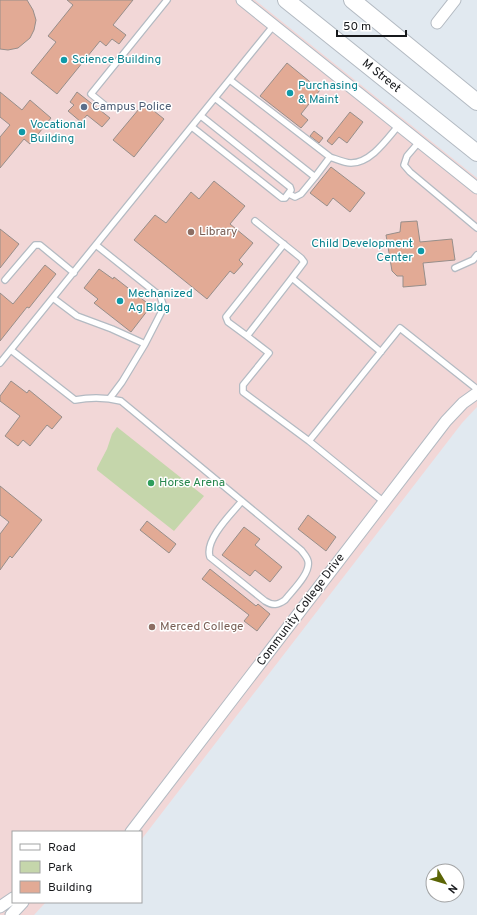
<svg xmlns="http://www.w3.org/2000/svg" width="477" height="915" font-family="Overpass,sans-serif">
<rect width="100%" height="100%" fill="#e1e9f0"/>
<!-- education -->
<path fill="#f2d7d7" d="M0,0h255l222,178v229l-15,16 -321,417v-8h-128v70h33l-12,13h-34z"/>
<!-- green -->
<path fill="#c5d6ab" d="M117,427l87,69 -30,35 -77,-61v-2l10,-19 5,-15z"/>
<!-- building -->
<path fill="#e2aa95" stroke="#978e8a" d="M0,0h27l6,10 3,10 -2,10 -4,8 -12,10 -10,2 -8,-1z
M67,0h66l-20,25 13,10 -7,9 -7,-5 -6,7 -6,-5 -43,53 -26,-21 25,-31 -8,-6 25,-31z
M287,63l33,27 -19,24 7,6 -7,8 -41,-32z
M0,92l22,18 8,-10 21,18 -21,26 -6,-5 -24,29v-31l10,-12 -10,-8z
M77,92l33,26 -8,9 -15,-12 -6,7 -13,-11 6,-6 -4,-3z
M144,103l20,16 -30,38 -21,-17z
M350,112l13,10 -16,21 -8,-6 -7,8 -5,-4z
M314,131l9,7 -4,5 -9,-7z
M331,167l34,26 -15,19 -17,-14 -6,8 -17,-13z
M214,181l31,25 -15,18 23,19 -14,17 4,4 -9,10 -4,-3 -23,28 -73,-59 21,-25 11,8 25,-31 8,7z
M417,221l3,21 32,-3 3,21 -32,3 3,22 -23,2v-11h-6l-5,-5 -6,-36 14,-3 1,-10z
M0,229l19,15 -19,24z
M45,265l11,9 -27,34 -2,-1 -27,34v-48l13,11z
M99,269l14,10 1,-2 37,29 -20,26 -37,-29 4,-4 -14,-11z
M11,381l16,12 2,-3 33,27 -10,12 -5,-4 -17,21 -7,-6 -5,6 -13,-10 15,-20 -20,-15v-5z
M0,486l42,34 -30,38 -2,-2 -10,14v-36l9,-12 -9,-7z
M308,515l28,22 -10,14 -28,-22z
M147,521l29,23 -7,9 -29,-23z
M244,527l16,12 -5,6 27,22 -12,15 -15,-12 -5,6 -28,-21z
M210,569l46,37 2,-2 12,10 -13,17 -13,-10 5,-6 -47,-36z"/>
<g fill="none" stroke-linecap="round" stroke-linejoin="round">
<defs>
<path id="lane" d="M215,98l100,79 15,-20 -100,-77
M107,107l-16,-13 76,-94
M192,127l85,67 5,4h3l6,-8 -1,-3 -89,-71
M419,142l-12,14 -3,9 6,7 67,56
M330,157c6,2 15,6 21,6 20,0 36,-24 48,-38
M289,194l6,3 6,-3 14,-17
M255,221l46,37 3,4 -12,16
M455,268l18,-8 4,-5
M5,280l30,-35h5l34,28
M53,298l24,18 35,13 33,15 19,-37 -4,-11 -64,-51
M247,336l-19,-14 -2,-5 58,-73
M11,350l64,50c16,-3 30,-3 46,1l180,149c3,4 6,7 7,11 3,12 -16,30 -23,39 -7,5 -12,6 -20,1l-55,-44c-6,-17 22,-44 32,-56
M0,363l274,-338
M110,398l12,-16 23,-38
M309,441l-66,-49v-7l26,-32 -22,-17 45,-58 89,74
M384,502l-75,-61 91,-113 77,61"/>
<path id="street" d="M242,0l235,188
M437,23l18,-23
M131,832l315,-411 17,-18 14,-10
M0,907l13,-9
M11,915l12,-13"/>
<g id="secondary">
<path id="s1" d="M286,0l191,153"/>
<path d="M352,0l125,102"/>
</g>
</defs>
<!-- lane casing -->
<use href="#lane" stroke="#b3bac2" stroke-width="8"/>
<!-- street casing -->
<use href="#street" stroke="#b3bac2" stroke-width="13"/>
<!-- secondary casing -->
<use href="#secondary" stroke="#b3bac2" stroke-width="18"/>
<!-- lane -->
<use href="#lane" stroke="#fff" stroke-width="5.5"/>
<!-- street -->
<use href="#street" stroke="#fff" stroke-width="11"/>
<!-- secondary -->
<use href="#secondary" stroke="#fff" stroke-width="16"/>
</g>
<!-- markers -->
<g fill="#0f9aa8" stroke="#fff" stroke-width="1.5">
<circle cx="64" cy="60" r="4"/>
<circle cx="290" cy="93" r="4"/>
<circle cx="22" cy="132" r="4"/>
<circle cx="421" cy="251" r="4"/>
<circle cx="120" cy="301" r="4"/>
</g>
<circle fill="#5c6f8a" stroke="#fff" stroke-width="1.5" cx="84" cy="107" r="4"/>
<g fill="#8d6e63" stroke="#fff" stroke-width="1.5">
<circle cx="191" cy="232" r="4"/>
<circle cx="152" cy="627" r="4"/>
</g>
<circle fill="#2e9e5b" stroke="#fff" stroke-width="1.5" cx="151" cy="483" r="4"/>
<g text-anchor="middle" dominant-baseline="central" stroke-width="3" stroke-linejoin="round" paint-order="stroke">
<!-- culture labels -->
<g font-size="12" fill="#0d838f" stroke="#fff" text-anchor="start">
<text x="72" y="60">Science Building</text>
<text x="298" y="86">Purchasing<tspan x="298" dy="14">&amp; Maint</tspan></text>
<text x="30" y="125">Vocational<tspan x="30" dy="14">Building</tspan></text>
<text x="413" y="244" text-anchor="end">Child Development<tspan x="413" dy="14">Center</tspan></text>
<text x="128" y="294">Mechanized<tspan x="128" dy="14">Ag Bldg</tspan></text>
</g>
<!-- street labels -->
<g font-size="12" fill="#17191c" stroke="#fff">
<text stroke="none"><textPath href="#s1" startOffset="122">M Street</textPath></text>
<text transform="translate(301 610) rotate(-53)">Community College Drive</text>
</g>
<!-- service labels -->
<g font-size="12" fill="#4e5e75" stroke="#fff" text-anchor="start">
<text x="92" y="107">Campus Police</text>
</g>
<!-- education labels -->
<g font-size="12" fill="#785e54" stroke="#fff" text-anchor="start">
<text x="199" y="232">Library</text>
<text x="160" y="627">Merced College</text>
</g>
<!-- leisure labels -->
<g font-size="12" fill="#27864d" stroke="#fff" text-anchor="start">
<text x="159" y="483">Horse Arena</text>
</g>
</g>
<!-- legend -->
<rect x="12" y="831" width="130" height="72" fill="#ffffff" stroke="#a2a3a4"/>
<rect x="20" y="844" width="20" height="6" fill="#ffffff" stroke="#a2a3a4"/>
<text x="48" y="851" font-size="12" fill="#17191c">Road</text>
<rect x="20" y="861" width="20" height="12" fill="#c5d6ab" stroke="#a2a3a4"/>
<text x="48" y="871" font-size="12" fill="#17191c">Park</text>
<rect x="20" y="881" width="20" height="12" fill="#e2aa95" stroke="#a2a3a4"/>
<text x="48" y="891" font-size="12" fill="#17191c">Building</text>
<!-- north arrow -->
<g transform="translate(445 883) rotate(128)"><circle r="19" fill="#ffffff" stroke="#a2a3a4"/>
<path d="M0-3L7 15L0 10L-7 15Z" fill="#5b6505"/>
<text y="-6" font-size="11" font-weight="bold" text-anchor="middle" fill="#17191c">N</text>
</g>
<!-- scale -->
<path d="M337 30v6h69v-6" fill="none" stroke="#17191c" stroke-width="2"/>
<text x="343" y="30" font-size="12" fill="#17191c" stroke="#ffffff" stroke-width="3" paint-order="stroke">50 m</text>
</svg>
